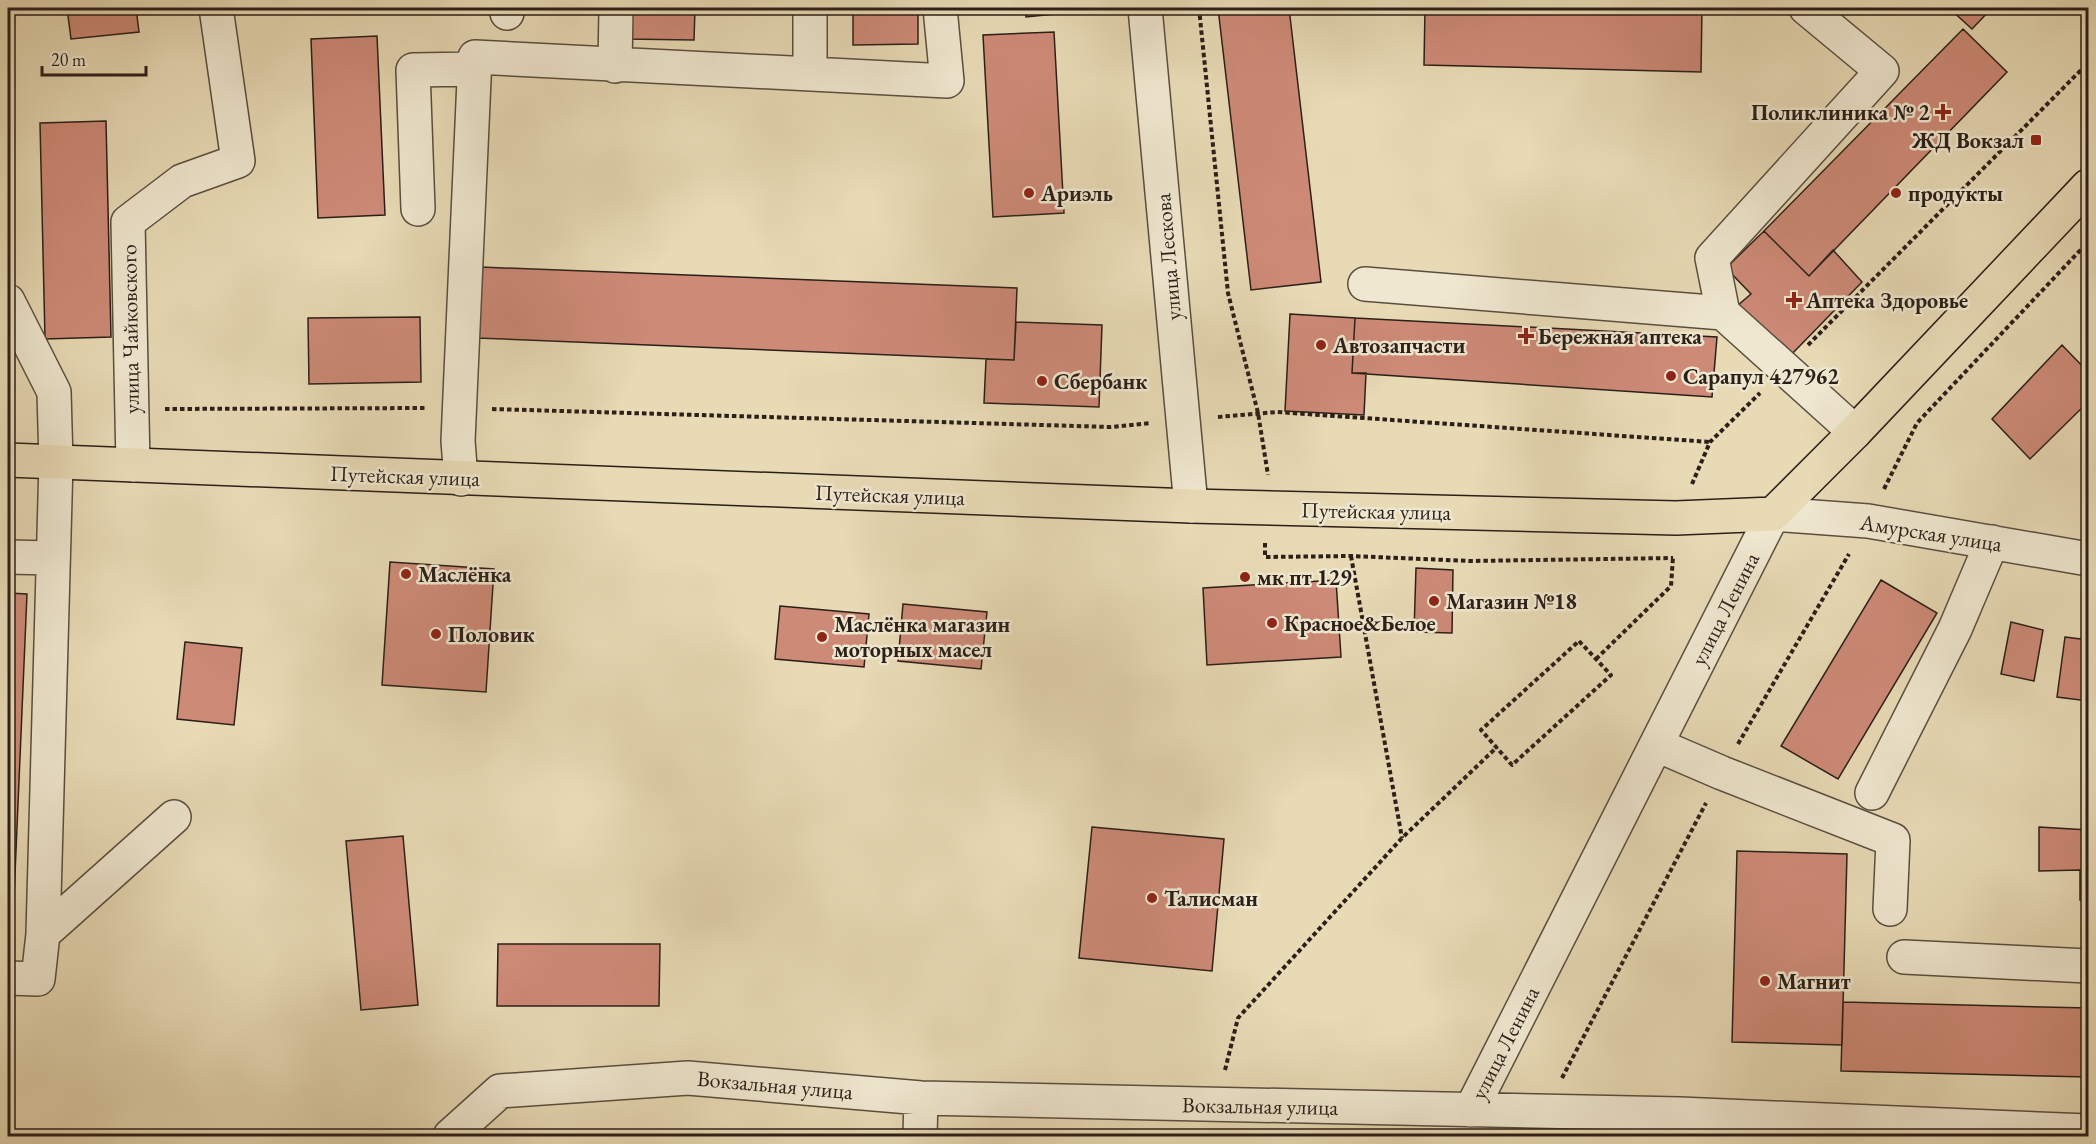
<svg xmlns="http://www.w3.org/2000/svg" width="2096" height="1144" font-family="'EB Garamond',serif">
<rect width="100%" height="100%" fill="#e7dab5"/>
<filter id="stains"><feTurbulence type="fractalNoise" baseFrequency=".00333" numOctaves="4"/><feColorMatrix values="0 0 0 0 .2 0 0 0 0 .09 0 0 0 0 .02 0 0 0 .5 -.17"/></filter>
<radialGradient id="worn" r=".72"><stop offset=".6" stop-color="#630" stop-opacity="0"/><stop offset="1" stop-color="#630" stop-opacity=".3"/></radialGradient>
<!-- building -->
<path fill="#cd8a77" stroke="#2b1f19" stroke-width="1.5" d="M67,8h69l3,24 -68,7z
M625,8h70l-1,32 -69,-1z
M853,8h65v36l-65,1z
M1025,8h60v3l-59,6z
M1218,8h71l32,274 -70,8z
M1425,8h277l-1,64 -277,-7z
M1949,8h43l-20,21z
M1963,29l44,43 -198,204 -45,-45z
M1054,32l10,181 -71,4 -10,-182z
M377,36l8,179 -67,3 -7,-179z
M106,121l5,216 -66,2 -5,-216z
M1764,231l45,45 24,-26 29,32 -73,75 -52,-51 14,-12 -25,-26z
M480,267l537,21 -3,72 -537,-22z
M1290,314l65,4 -3,55h14l-2,42 -79,-4z
M420,317l1,65 -112,2 -1,-66z
M1355,318l362,19 -5,60 -360,-24z
M1016,322l86,3 -3,82 -115,-4 2,-44 28,1z
M2062,345l26,27v30l-58,57 -38,-40z
M390,562l104,7 -8,123 -104,-7z
M1416,568l37,2 -1,63 -38,-1z
M1336,580l5,77 -134,8 -4,-77z
M1881,580l56,33 -99,166 -57,-33z
M8,593l19,1 -15,350h-4z
M903,604l84,8 -6,57 -83,-8z
M780,606l89,8 -5,53 -89,-8z
M2011,622l32,8 -9,51 -33,-7z
M2065,637l23,3v61l-31,-4z
M185,642l57,6 -8,77 -57,-6z
M1092,827l132,12 -12,132 -133,-13z
M2039,827l49,3v70h-8v-30l-41,1z
M403,836l15,169 -57,5 -15,-169z
M1737,851l110,3 -5,191 -110,-3z
M498,944h162l-1,62h-162z
M1843,1002l245,6v69l-247,-6z"/>
<g fill="none" stroke-linecap="round" stroke-linejoin="round">
<defs>
<path id="minor" d="M810,8v65
M1145,8l46,498
M507,13v-5
M615,66l1,-58
M418,209l-5,-139 61,-1
M1365,284l358,29 132,119
M8,301l46,91 2,70 -13,472
M1723,313l-11,-55 170,-187 -76,-63
M133,465l-5,-243 54,-41 56,-20 -22,-153
M461,479l-3,-38 17,-384 472,24 -7,-73
M8,557l45,1
M1657,745l65,28 171,67 -3,69
M1872,793l83,-164 37,-87
M1904,957l184,9
M8,978l30,1 5,-45 131,-117
M1471,1110l302,-596 95,7 220,38
M450,1136l50,-45 188,-13 233,20 759,16 408,17
M920,1136l1,-38"/>
<path id="major" d="M8,460l1183,46 485,12 97,-4 82,-82 233,-246"/>
</defs>
<!-- minor casing -->
<use href="#minor" stroke="#5a4e40" stroke-width="36"/>
<!-- major casing -->
<use href="#major" stroke="#2b1f19" stroke-width="36"/>
<!-- path -->
<path stroke="#2b1f19" stroke-width="4" stroke-dasharray="4.5 3" stroke-linecap="butt" d="M1199,8l29,285 30,120 10,62
M1808,345l280,-282
M165,409l260,-1
M492,409l619,18 40,-4
M1218,417l59,-5 433,30
M1692,484l18,-42 50,-49
M1884,489l33,-66 171,-181
M1265,543v14l86,-1 120,5 202,-3
M1351,556l51,282
M1579,641l32,34 -99,90 -31,-35z
M1596,659l75,-73 2,-29
M1738,744l111,-190
M1225,1070l13,-52 164,-180 95,-91
M1562,1078l144,-275"/>
<!-- minor -->
<use href="#minor" stroke="#efe7cf" stroke-width="33"/>
<!-- major -->
<use href="#major" stroke="#e7dab5" stroke-width="33"/>
</g>
<!-- markers -->
<g fill="#8f2418" stroke="#efe7cf" stroke-width="2">
<path d="M1940 103h6v6h6v6h-6v6h-6v-6h-6v-6h6z"/>
<rect x="2030" y="134" width="12" height="12" rx="3"/>
<circle cx="1029" cy="193" r="6"/>
<circle cx="1896" cy="193" r="6"/>
<path d="M1791 291h6v6h6v6h-6v6h-6v-6h-6v-6h6z"/>
<path d="M1523 327h6v6h6v6h-6v6h-6v-6h-6v-6h6z"/>
<circle cx="1321" cy="345" r="6"/>
<circle cx="1671" cy="376" r="6"/>
<circle cx="1042" cy="381" r="6"/>
<circle cx="406" cy="574" r="6"/>
<circle cx="1245" cy="577" r="6"/>
<circle cx="1434" cy="601" r="6"/>
<circle cx="1272" cy="623" r="6"/>
<circle cx="436" cy="634" r="6"/>
<circle cx="822" cy="637" r="6"/>
<circle cx="1152" cy="898" r="6"/>
<circle cx="1765" cy="981" r="6"/>
</g>
<g text-anchor="middle" dominant-baseline="central" stroke-width="5" stroke-linejoin="round" paint-order="stroke">
<!-- poi labels -->
<g font-size="22" font-weight="bold" fill="#2b1f19" stroke="#efe7cf" text-anchor="start">
<text x="1930" y="112" text-anchor="end">Поликлиника № 2</text>
<text x="2024" y="140" text-anchor="end">ЖД Вокзал</text>
<text x="1041" y="193">Ариэль</text>
<text x="1908" y="193">продукты</text>
<text x="1806" y="300">Аптека Здоровье</text>
<text x="1538" y="336">Бережная аптека</text>
<text x="1333" y="345">Автозапчасти</text>
<text x="1683" y="376">Сарапул 427962</text>
<text x="1054" y="381">Сбербанк</text>
<text x="418" y="574">Маслёнка</text>
<text x="1257" y="577">мк пт 129</text>
<text x="1446" y="601">Магазин №18</text>
<text x="1284" y="623">Красное&amp;Белое</text>
<text x="834" y="624">Маслёнка магазин<tspan x="834" dy="25">моторных масел</tspan></text>
<text x="448" y="634">Половик</text>
<text x="1164" y="898">Талисман</text>
<text x="1777" y="981">Магнит</text>
</g>
<!-- street labels -->
<g font-size="22" fill="#2b1f19" stroke="#efe7cf">
<text transform="translate(1168 257) rotate(-95)">улица Лескова</text>
<text transform="translate(130 329) rotate(-91)">улица Чайковского</text>
<text transform="translate(405 476) rotate(2)">Путейская улица</text>
<text transform="translate(890 495) rotate(2)">Путейская улица</text>
<text transform="translate(1376 511) rotate(1)">Путейская улица</text>
<text transform="translate(1931 533) rotate(9)">Амурская улица</text>
<text transform="translate(1725 609) rotate(-63)">улица Ленина</text>
<text transform="translate(1505 1043) rotate(-63)">улица Ленина</text>
<text transform="translate(775 1085) rotate(5)">Вокзальная улица</text>
<text transform="translate(1260 1106) rotate(1)">Вокзальная улица</text>
</g>
</g>
<!-- margin -->
<rect width="2096" height="1144" fill="none" stroke="#e7dab5" stroke-width="30"/>
<rect x="9" y="9" width="2078" height="1126" fill="none" stroke="#2b1f19" stroke-width="3"/>
<rect x="15" y="15" width="2066" height="1114" fill="none" stroke="#2b1f19" stroke-width="1.5"/>
<!-- scale -->
<path d="M42 66v9h104v-9" fill="none" stroke="#2b1f19" stroke-width="3"/>
<text x="51" y="66" font-size="18" fill="#2b1f19" stroke="#efe7cf" stroke-width="4.5" paint-order="stroke">20 m</text>
<rect width="100%" height="100%" filter="url(#stains)"/>
<rect width="100%" height="100%" fill="url(#worn)"/>
</svg>
